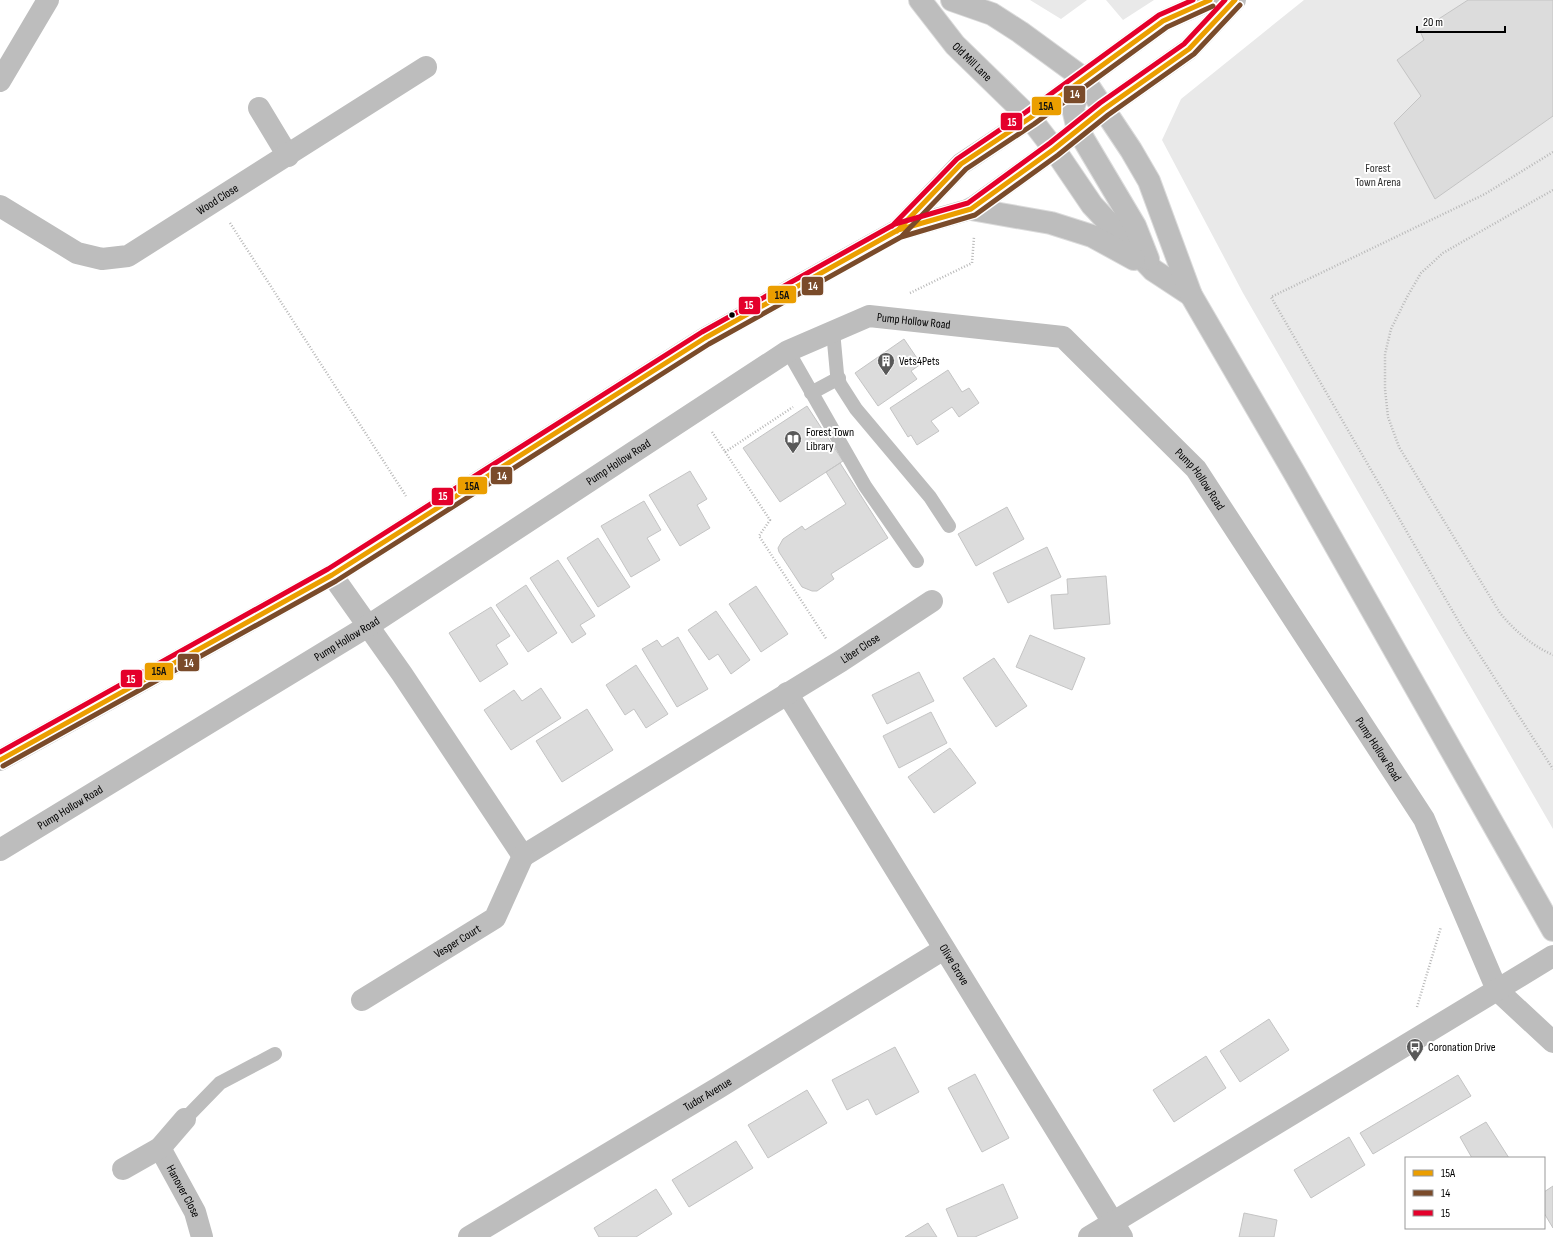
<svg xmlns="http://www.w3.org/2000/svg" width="1553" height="1237" font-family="'Sofia Sans Condensed',sans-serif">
<rect width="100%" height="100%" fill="#fff"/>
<!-- green -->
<path fill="#e9e9e9" d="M1030,0h57l-26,19z
M1106,0h48l-31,20z
M1304,0h249v829l-310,-536 -81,-153 19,-41z"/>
<!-- building -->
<path fill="#dcdcdc" stroke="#c4c4c4" d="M1468,0h85v116l-118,83 -41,-76 27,-27 -24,-36 27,-20 -4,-9z
M904,339l17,25 -10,7 6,8 -39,27 -23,-33z
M948,370l14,22 7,-4 10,15 -20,14 -7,-10 -21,14 8,10 -22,14 -6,-10 -3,2 -18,-29z
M807,406l36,55 -63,41 -37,-54z
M840,463l48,75 -57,36 3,5 -17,12h-5l-10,-4 -23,-35 -1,-4 5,-9 19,-13 3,4 41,-26 -20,-32z
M690,471l17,28 -10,6 13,23 -30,18 -31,-51z
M644,501l17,29 -14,8 13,22 -29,17 -30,-51z
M1007,507l17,32 -48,27 -18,-32z
M598,538l32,49 -32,20 -31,-49z
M1047,547l14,30 -53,26 -15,-30z
M558,560l37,56 -15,9 6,9 -14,9 -42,-65z
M1106,576l4,48 -56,5 -3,-34 17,-1 -1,-15z
M526,585l31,48 -29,19 -32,-47z
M756,586l32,48 -27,18 -32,-48z
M491,607l19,29 -14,9 12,19 -28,18 -31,-49z
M716,611l34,49 -19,14 -13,-20 -9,6 -21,-30z
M1030,635l55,23 -13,32 -56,-23z
M678,637l30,52 -31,18 -35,-58 15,-9 5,7z
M994,658l33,48 -31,21 -33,-49z
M636,665l32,49 -22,14 -12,-19 -9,6 -19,-30z
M919,672l15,29 -47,23 -15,-29z
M541,688l20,30 -50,32 -27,-40 30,-20 8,11z
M587,709l26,41 -51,32 -26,-41z
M931,712l16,31 -48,25 -16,-32z
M950,748l26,35 -42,30 -26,-36z
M1269,1019l20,31 -49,32 -20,-31z
M895,1047l24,45 -43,23 -8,-16 -21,11 -15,-30z
M1206,1056l20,32 -52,34 -21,-32z
M975,1074l34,64 -27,14 -34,-64z
M1458,1075l13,21 -98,58 -13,-21z
M807,1090l20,33 -59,35 -20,-33z
M1486,1122l23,36h-37l-12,-21z
M1349,1137l16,28 -54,33 -17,-28z
M736,1141l17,27 -64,39 -17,-27z
M1003,1184l15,34 -43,19h-17l-12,-28z
M1553,1186v42l-9,-15v-21z
M656,1189l16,25 -36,23h-37l-5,-9z
M1244,1213l33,7 -3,17h-35z
M928,1223l9,14h-32z"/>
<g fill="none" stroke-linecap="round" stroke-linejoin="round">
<defs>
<g id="primary">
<path id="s8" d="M920,0l35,45 75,73 24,31 38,56 61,65 38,25"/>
<path d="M952,0l40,14 28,18 63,46 48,72 18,31 42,114 104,179 258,456"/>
<path d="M1083,78l-10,30 5,22 57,96 13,33"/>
<path d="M971,209l80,14 41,13 42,23"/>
</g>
</defs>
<!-- primary casing -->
<use href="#primary" stroke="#dbdbdb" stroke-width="24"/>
<!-- path -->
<path stroke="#b8b8b8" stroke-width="2.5" stroke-dasharray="1 2" stroke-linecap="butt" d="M1553,152l-68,42 -214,103 192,332 90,140
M1553,190l-110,63 -22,20 -14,24 -16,32 -6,25v35l3,28 11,30 101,166c15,18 31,32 53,42
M230,223l176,273
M910,293l62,-30 2,-26
M712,432l58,88 -11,16 68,104
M725,452l68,-45
M1417,1007l24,-80"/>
<!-- service -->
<path stroke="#bdbdbd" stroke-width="14" d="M833,331l4,43 3,10 16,25 74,88 19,29
M788,351l77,135 52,75
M811,393l28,-15
M185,1119l35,-36 55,-29"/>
<!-- minor -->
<g stroke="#bdbdbd" stroke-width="22">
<path d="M0,81l48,-81"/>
<path d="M259,108l29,48"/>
<path id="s1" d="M0,206l77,47 25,6 26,-3 298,-189"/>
<path d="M332,575l70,99 121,182"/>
<path id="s2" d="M787,693l335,544"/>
<path id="s3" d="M0,850l368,-224 420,-275 81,-35 194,21 133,132 228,350 73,171 56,52"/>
<path id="s4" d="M523,856l318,-195 91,-60"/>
<path id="s5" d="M362,1000l133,-82 28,-62"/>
<path id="s6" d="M160,1148l35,64 7,25"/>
<path d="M123,1169l37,-21 25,-29"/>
<path id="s7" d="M469,1237l249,-149 226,-139"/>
<path d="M1089,1237l464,-281"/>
</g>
<!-- secondary -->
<path stroke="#c0c0c0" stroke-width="22" d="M899,229l62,-65 69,-46 133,-97 47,-21
M0,760l332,-185 373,-237 193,-108 73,-21 83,-60 50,-40 85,-60 46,-49"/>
<!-- primary -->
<use href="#primary" stroke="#bdbdbd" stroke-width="22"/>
<defs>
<path id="bus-1" d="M897,231l64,-67 69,-46 133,-97 47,-21
M0,760l332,-185 373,-237 193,-108 73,-21 83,-60 50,-40 85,-60 46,-49"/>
<path id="bus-2" d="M902,236l64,-67 68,-45 133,-97 46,-21
M3,766l333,-185 373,-237 192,-107 74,-22 83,-60 50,-40 86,-61 46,-49"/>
<path id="bus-3" d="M892,226l65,-67 69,-47 133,-97 34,-15
M0,752l328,-183 374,-237 193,-108 73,-21 82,-60 50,-40 84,-59 41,-44"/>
</defs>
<!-- bus-1 casing -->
<use href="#bus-1" stroke="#fff" stroke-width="8"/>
<!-- bus-2 casing -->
<use href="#bus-2" stroke="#fff" stroke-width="8"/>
<!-- bus-3 casing -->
<use href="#bus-3" stroke="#fff" stroke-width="8"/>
<!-- bus-1 -->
<use href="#bus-1" stroke="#eb9e00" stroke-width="5"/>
<!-- bus-2 -->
<use href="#bus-2" stroke="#7a4b2a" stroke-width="5"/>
<!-- bus-3 -->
<use href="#bus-3" stroke="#e4002b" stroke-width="5"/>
</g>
<!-- icons -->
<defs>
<symbol id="building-pin" viewBox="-11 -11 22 30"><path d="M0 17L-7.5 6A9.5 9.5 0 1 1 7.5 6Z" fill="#595959" stroke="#fff"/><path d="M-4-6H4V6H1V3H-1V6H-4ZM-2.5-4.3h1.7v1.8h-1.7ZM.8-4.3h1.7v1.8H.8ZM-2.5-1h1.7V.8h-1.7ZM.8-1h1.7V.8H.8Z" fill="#fff"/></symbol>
<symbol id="library-pin" viewBox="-11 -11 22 30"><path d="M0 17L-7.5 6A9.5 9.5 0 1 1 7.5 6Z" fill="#595959" stroke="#fff"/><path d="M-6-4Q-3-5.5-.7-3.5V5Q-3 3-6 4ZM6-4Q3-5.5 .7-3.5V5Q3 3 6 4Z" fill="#fff"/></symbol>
<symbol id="bus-pin" viewBox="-11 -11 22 30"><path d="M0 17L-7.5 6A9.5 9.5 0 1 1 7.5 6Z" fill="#595959" stroke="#fff"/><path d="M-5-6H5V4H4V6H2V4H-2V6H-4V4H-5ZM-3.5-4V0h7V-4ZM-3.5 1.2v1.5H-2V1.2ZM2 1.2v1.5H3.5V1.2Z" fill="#fff"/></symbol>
</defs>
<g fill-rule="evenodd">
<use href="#building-pin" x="876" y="351" width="20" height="27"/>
<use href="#library-pin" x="783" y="429" width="20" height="27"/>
<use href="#bus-pin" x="1405" y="1037" width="20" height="27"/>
</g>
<!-- markers -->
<circle fill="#000" stroke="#fff" stroke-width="1.5" cx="732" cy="315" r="3.5"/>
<g text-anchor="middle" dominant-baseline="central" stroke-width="4" stroke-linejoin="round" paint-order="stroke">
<!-- street labels -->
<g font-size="12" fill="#000" stroke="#fff">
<text stroke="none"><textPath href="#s8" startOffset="81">Old Mill Lane</textPath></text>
<text stroke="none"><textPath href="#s1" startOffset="248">Wood Close</textPath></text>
<text stroke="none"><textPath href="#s3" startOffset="1066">Pump Hollow Road</textPath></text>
<text stroke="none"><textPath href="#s3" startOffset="730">Pump Hollow Road</textPath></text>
<text stroke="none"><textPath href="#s3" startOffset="1414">Pump Hollow Road</textPath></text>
<text stroke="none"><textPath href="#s3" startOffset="406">Pump Hollow Road</textPath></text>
<text stroke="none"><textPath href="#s4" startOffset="396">Liber Close</textPath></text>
<text stroke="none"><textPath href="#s3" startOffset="1738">Pump Hollow Road</textPath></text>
<text stroke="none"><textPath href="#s3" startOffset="82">Pump Hollow Road</textPath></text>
<text stroke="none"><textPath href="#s5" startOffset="112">Vesper Court</textPath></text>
<text stroke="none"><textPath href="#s2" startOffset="319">Olive Grove</textPath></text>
<text stroke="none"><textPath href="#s7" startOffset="278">Tudor Avenue</textPath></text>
<text stroke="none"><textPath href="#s6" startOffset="49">Hanover Close</textPath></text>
</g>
<!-- park labels -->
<g font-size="12" fill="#2e2e2e" stroke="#fff">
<text x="1378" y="168">Forest<tspan x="1378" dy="14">Town Arena</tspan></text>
</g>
<!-- poi labels -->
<g font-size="12" fill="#000" stroke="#fff" text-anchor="start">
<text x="899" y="361">Vets4Pets</text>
<text x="806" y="432">Forest Town<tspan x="806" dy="14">Library</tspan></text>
<text x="1428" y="1047">Coronation Drive</text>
</g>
</g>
<g stroke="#fff" stroke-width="1.5">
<rect x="1063" y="85" width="23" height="19" rx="4" fill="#7a4b2a"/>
<rect x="1031" y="96" width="31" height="20" rx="4" fill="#eb9e00"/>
<rect x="1000" y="112" width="23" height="19" rx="4" fill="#e4002b"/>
<rect x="801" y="276" width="23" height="20" rx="4" fill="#7a4b2a"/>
<rect x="767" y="285" width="30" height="19" rx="4" fill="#eb9e00"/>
<rect x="738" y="296" width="23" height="19" rx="4" fill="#e4002b"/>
<rect x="490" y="466" width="23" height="19" rx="4" fill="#7a4b2a"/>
<rect x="457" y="476" width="31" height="19" rx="4" fill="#eb9e00"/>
<rect x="431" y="487" width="23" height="19" rx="4" fill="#e4002b"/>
<rect x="177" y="653" width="23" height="19" rx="4" fill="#7a4b2a"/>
<rect x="144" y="662" width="30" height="19" rx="4" fill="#eb9e00"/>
<rect x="120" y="669" width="23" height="19" rx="4" fill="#e4002b"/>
</g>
<g font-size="11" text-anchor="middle" font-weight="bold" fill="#fff">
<text x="1075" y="98">14</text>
<text x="1012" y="126">15</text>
<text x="813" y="290">14</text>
<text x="749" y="309">15</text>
<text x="502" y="480">14</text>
<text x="443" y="500">15</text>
<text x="189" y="667">14</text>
<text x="131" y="683">15</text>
</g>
<g font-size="11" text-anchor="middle" font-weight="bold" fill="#111">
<text x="1046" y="110">15A</text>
<text x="782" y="299">15A</text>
<text x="472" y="490">15A</text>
<text x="159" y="675">15A</text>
</g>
<!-- legend -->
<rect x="1405" y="1157" width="140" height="72" fill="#ffffff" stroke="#999999"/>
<rect x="1413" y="1170" width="20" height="6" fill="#eb9e00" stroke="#999999"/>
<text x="1441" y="1177" font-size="12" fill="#000000">15A</text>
<rect x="1413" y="1190" width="20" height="6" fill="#7a4b2a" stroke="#999999"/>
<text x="1441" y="1197" font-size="12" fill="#000000">14</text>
<rect x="1413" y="1210" width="20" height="6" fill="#e4002b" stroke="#999999"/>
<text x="1441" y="1217" font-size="12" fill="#000000">15</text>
<!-- scale -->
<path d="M1417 26v6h88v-6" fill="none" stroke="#000000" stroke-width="2"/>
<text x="1423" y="26" font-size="12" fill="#000000" stroke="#ffffff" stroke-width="3" paint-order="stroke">20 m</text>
</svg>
